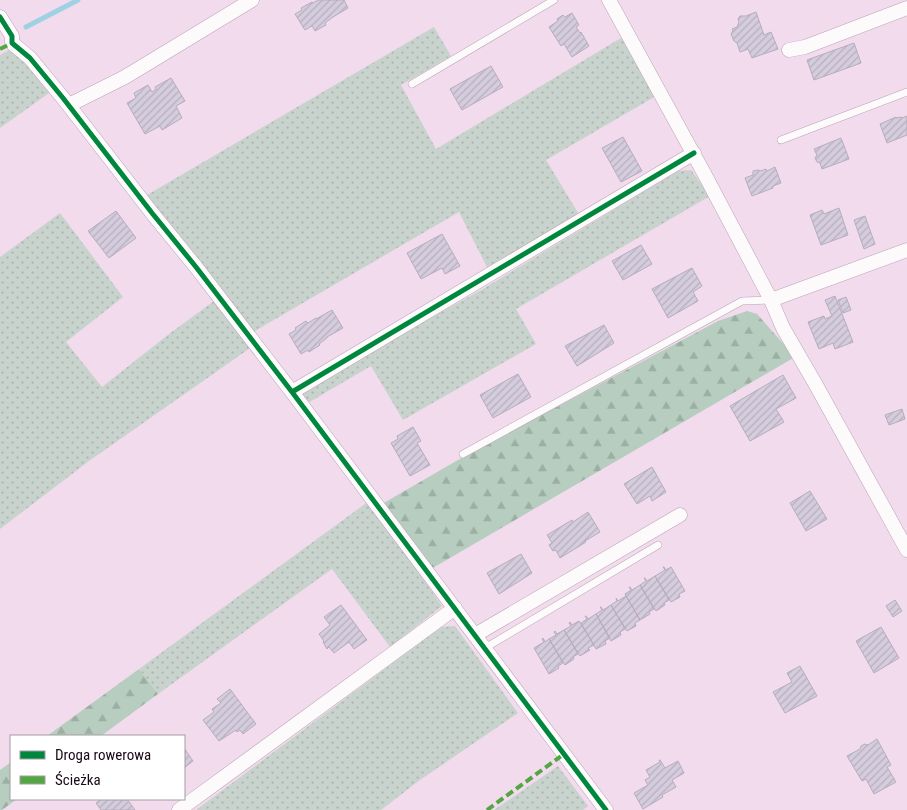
<svg xmlns="http://www.w3.org/2000/svg" width="907" height="810" font-family="'Roboto Condensed',sans-serif">
<defs>
<pattern id="grass-dots" width="8" height="8" patternUnits="userSpaceOnUse" patternTransform="scale(1.25)"><rect width="8" height="8" fill="#c9d3cd"/><path d="M2 2h.1M6 6h.1" fill="none" stroke="#acb4af" stroke-width="1.8" stroke-linecap="round"/></pattern>
<pattern id="forest-firs" width="22" height="20" patternUnits="userSpaceOnUse" patternTransform="scale(1.25)"><rect width="22" height="20" fill="#b6cdbf"/><path d="M5 1l3.5 6h-7zM16 11l3.5 6h-7z" fill="#9cafa3"/></pattern>
<pattern id="building-hatch" width="6" height="6" patternUnits="userSpaceOnUse" patternTransform="scale(1.25)"><rect width="6" height="6" fill="#d5cdde"/><path d="M-1 1l2-2M0 6l6-6M5 7l2-2" fill="none" stroke="#b6afbe"/></pattern>
</defs>
<rect width="100%" height="100%" fill="#f2dbec"/>
<!-- grass -->
<path fill="url(#grass-dots)" d="M434,27l17,29 -50,29 35,64 185,-111 35,58 -110,64 34,56 -93,51 -28,-55 -206,120 -106,-137z
M13,48l39,43 -52,37v-73z
M691,170l19,26 -194,113 20,35 -133,76 -32,-54 -65,38 -6,-11 78,-46 103,-57 197,-119z
M60,213l63,84 -57,45 36,45 67,-53 45,-33 39,45 -164,115 -89,68v-272z
M369,501l73,105 -52,41 -58,-78 -174,125 -19,-25z
M455,626l63,87 -98,67 -39,30h-185l245,-183z
M558,766l30,40 -5,4h-89z"/>
<!-- forest -->
<path fill="url(#forest-firs)" d="M747,311l10,3 38,43 -364,212 -49,-65 76,-44 260,-139z
M139,669l19,25 -57,42h-54z
M11,762v37h6l-15,11h-2v-40z"/>
<g fill="none" stroke-linecap="round" stroke-linejoin="round">
<!-- stream -->
<path stroke="#9fd1e4" stroke-width="5" d="M26,27l52,-27"/>
</g>
<!-- building -->
<path fill="url(#building-hatch)" stroke="#b5adbe" d="M318,0h26l4,8 -15,9 -8,6 1,2 -11,6 -3,-5 -7,4 -10,-16 7,-4 -1,-2 11,-6 1,1z
M756,12l8,23 7,-3 7,17 -26,9 -4,-9 -8,3 -3,-9 -3,-2 -3,-7 2,-3 -1,-2 5,-2 2,-5 -1,-3 2,-3h6z
M572,13l7,12 -3,2 4,6 1,-1 8,14 -17,11 -8,-13 -3,2 -12,-19 9,-6 -1,-2 6,-4 2,2z
M854,43l7,20 -47,17 -7,-20z
M491,66l12,21 -41,23 -12,-21z
M171,78l14,23 -9,5 6,12 -20,12 -2,-4 -15,8 -18,-31 9,-5 -2,-5 14,-8 4,7 4,-3 -1,-2z
M907,116v19l-20,8 -7,-19 16,-7v1l5,-1 1,1z
M623,137l19,34 -21,11 -19,-34z
M841,138l8,21 -27,10 -2,-6 -3,-1 -2,-4 2,-3 -3,-6z
M775,167l6,16 -8,3v2l-21,8 -7,-18 8,-3v-4l5,-1 3,1 5,-2 1,2z
M839,208l9,27 -27,10 -11,-30 12,-5 2,4z
M116,211l20,27 -27,20 -21,-27z
M865,216l10,28 -11,5 -10,-29z
M442,234l18,32 -15,8 -3,-6 -21,11 -14,-26z
M641,245l11,19 -29,16 -11,-19z
M692,268l10,18 -9,6 5,9 -30,17 -16,-29z
M835,296l18,46 -18,7 -2,-6 -14,6 -11,-27 16,-6 1,3 7,-3 -7,-16z
M846,297l5,13 -8,3 -5,-13z
M332,310l11,18 -16,9v1l-8,6 1,1 -11,7 -1,-2 -7,4 -12,-20 7,-4 -1,-2 11,-7 2,2 8,-5v1z
M604,325l10,18 -37,23 -12,-20z
M518,374l13,23 -38,21 -13,-23z
M783,375l13,23 -20,11 8,13 -34,19 -20,-35z
M902,409l3,10 -16,6 -4,-10z
M413,427l8,14 -4,2 13,22 -20,11 -19,-33 7,-4 -1,-3z
M652,467l14,25 -14,9 -2,-5 -13,8 -13,-20z
M810,491l17,28 -21,12 -16,-28z
M588,512l12,20 -15,9 1,1 -26,16 -4,-8 -3,1 -4,-6 3,-2 -5,-8 25,-15 1,2z
M521,554l11,19 -33,21 -12,-21z
M663,567h1l2,3 5,-3 14,24 -6,3 1,3 -9,5 -16,-26 10,-6z
M655,576l14,24 -5,3 1,2 -9,6 -16,-26 6,-4 -2,-3h1l2,3z
M640,585l14,24 -5,3 1,2 -10,6 -15,-26 6,-4 -2,-3h1l2,3z
M626,596l14,24 -5,3 1,3 -9,5 -16,-26 6,-4 -1,-3 2,3z
M895,600l7,11 -9,6 -7,-11z
M341,605l26,35 -13,9 -5,-7 -15,11 -5,-6 -2,2 -4,-7 1,-1 -5,-7 11,-9 -6,-8z
M611,605l14,24 -5,3 1,3 -10,6 -15,-27 6,-4 -2,-3h1l2,3z
M596,614l14,24 -5,3 1,3 -10,5 -15,-26 6,-4 -2,-3h1l2,3z
M579,621l15,24 -6,3 2,2 -10,6 -16,-26 7,-4 -2,-3 1,-1 2,3z
M881,627l18,31 -25,15 -18,-32z
M564,630l14,24 -5,3 1,2 -9,6 -16,-26 7,-4 -2,-3 1,-1 2,3z
M543,638l2,4 4,-3 14,24 -5,3 1,2 -10,6 -15,-26 10,-6 -2,-3z
M800,666l17,30 -32,17 -12,-21 19,-10 -5,-9z
M230,689l26,35 -13,10 -3,-4 -3,2 -1,-2 -17,11 -16,-21 11,-8 -2,-3 9,-6 -4,-4z
M877,739l14,26 -4,2 9,15 -22,12 -8,-15 -4,2 -15,-25 13,-7 1,-3 4,-2 3,1z
M184,748l9,13 -9,7z
M659,760h1l5,8 13,-7 6,12 -12,7 4,7 -14,8 1,2 -20,12 -9,-16 14,-8 -3,-5 5,-3 -4,-7 14,-8z
M102,799h25l8,11h-34l-5,-7z"/>
<g fill="none" stroke-linecap="round" stroke-linejoin="round">
<defs>
<path id="lane" d="M412,84l142,-84
M781,140l126,-48
M463,454l279,-153 29,-1
M485,648l173,-103"/>
<path id="street" d="M609,0l96,175 66,125
M0,17l12,19v7l18,15 33,40 89,115 44,54 96,125 314,418
M789,50l16,-3 102,-39
M69,105l56,-28 127,-77
M907,250l-136,50 12,28 33,57 91,165
M292,392l402,-239
M475,635l205,-120
M179,810l276,-202"/>
</defs>
<!-- lane casing -->
<use href="#lane" stroke="#b8a5b3" stroke-width="8"/>
<!-- street casing -->
<use href="#street" stroke="#b8a5b3" stroke-width="15"/>
<!-- lane -->
<use href="#lane" stroke="#fdfafc" stroke-width="7"/>
<!-- street -->
<use href="#street" stroke="#fdfafc" stroke-width="14"/>
<!-- quiet -->
<path stroke="#52a742" stroke-width="4" stroke-dasharray="8 4" stroke-linecap="butt" d="M0,49l12,-6
M487,810l77,-56"/>
<defs>
<path id="cycleway" d="M0,17l12,19v7l18,15 33,40 89,115 44,54 96,125 314,418
M292,392l402,-239"/>
</defs>
<!-- cycleway casing -->
<use href="#cycleway" stroke="#fff" stroke-width="8"/>
<!-- cycleway -->
<use href="#cycleway" stroke="#00873e" stroke-width="5"/>
</g>
<!-- legend -->
<rect x="10" y="735" width="175" height="65" fill="#ffffff" stroke="#a39da2"/>
<rect x="20" y="751" width="25" height="8" fill="#00873e" stroke="#a39da2"/>
<text x="55" y="760" font-size="15" fill="#1a0917">Droga rowerowa</text>
<rect x="20" y="776" width="25" height="8" fill="#52a742" stroke="#a39da2"/>
<text x="55" y="785" font-size="15" fill="#1a0917">Ścieżka</text>
</svg>
